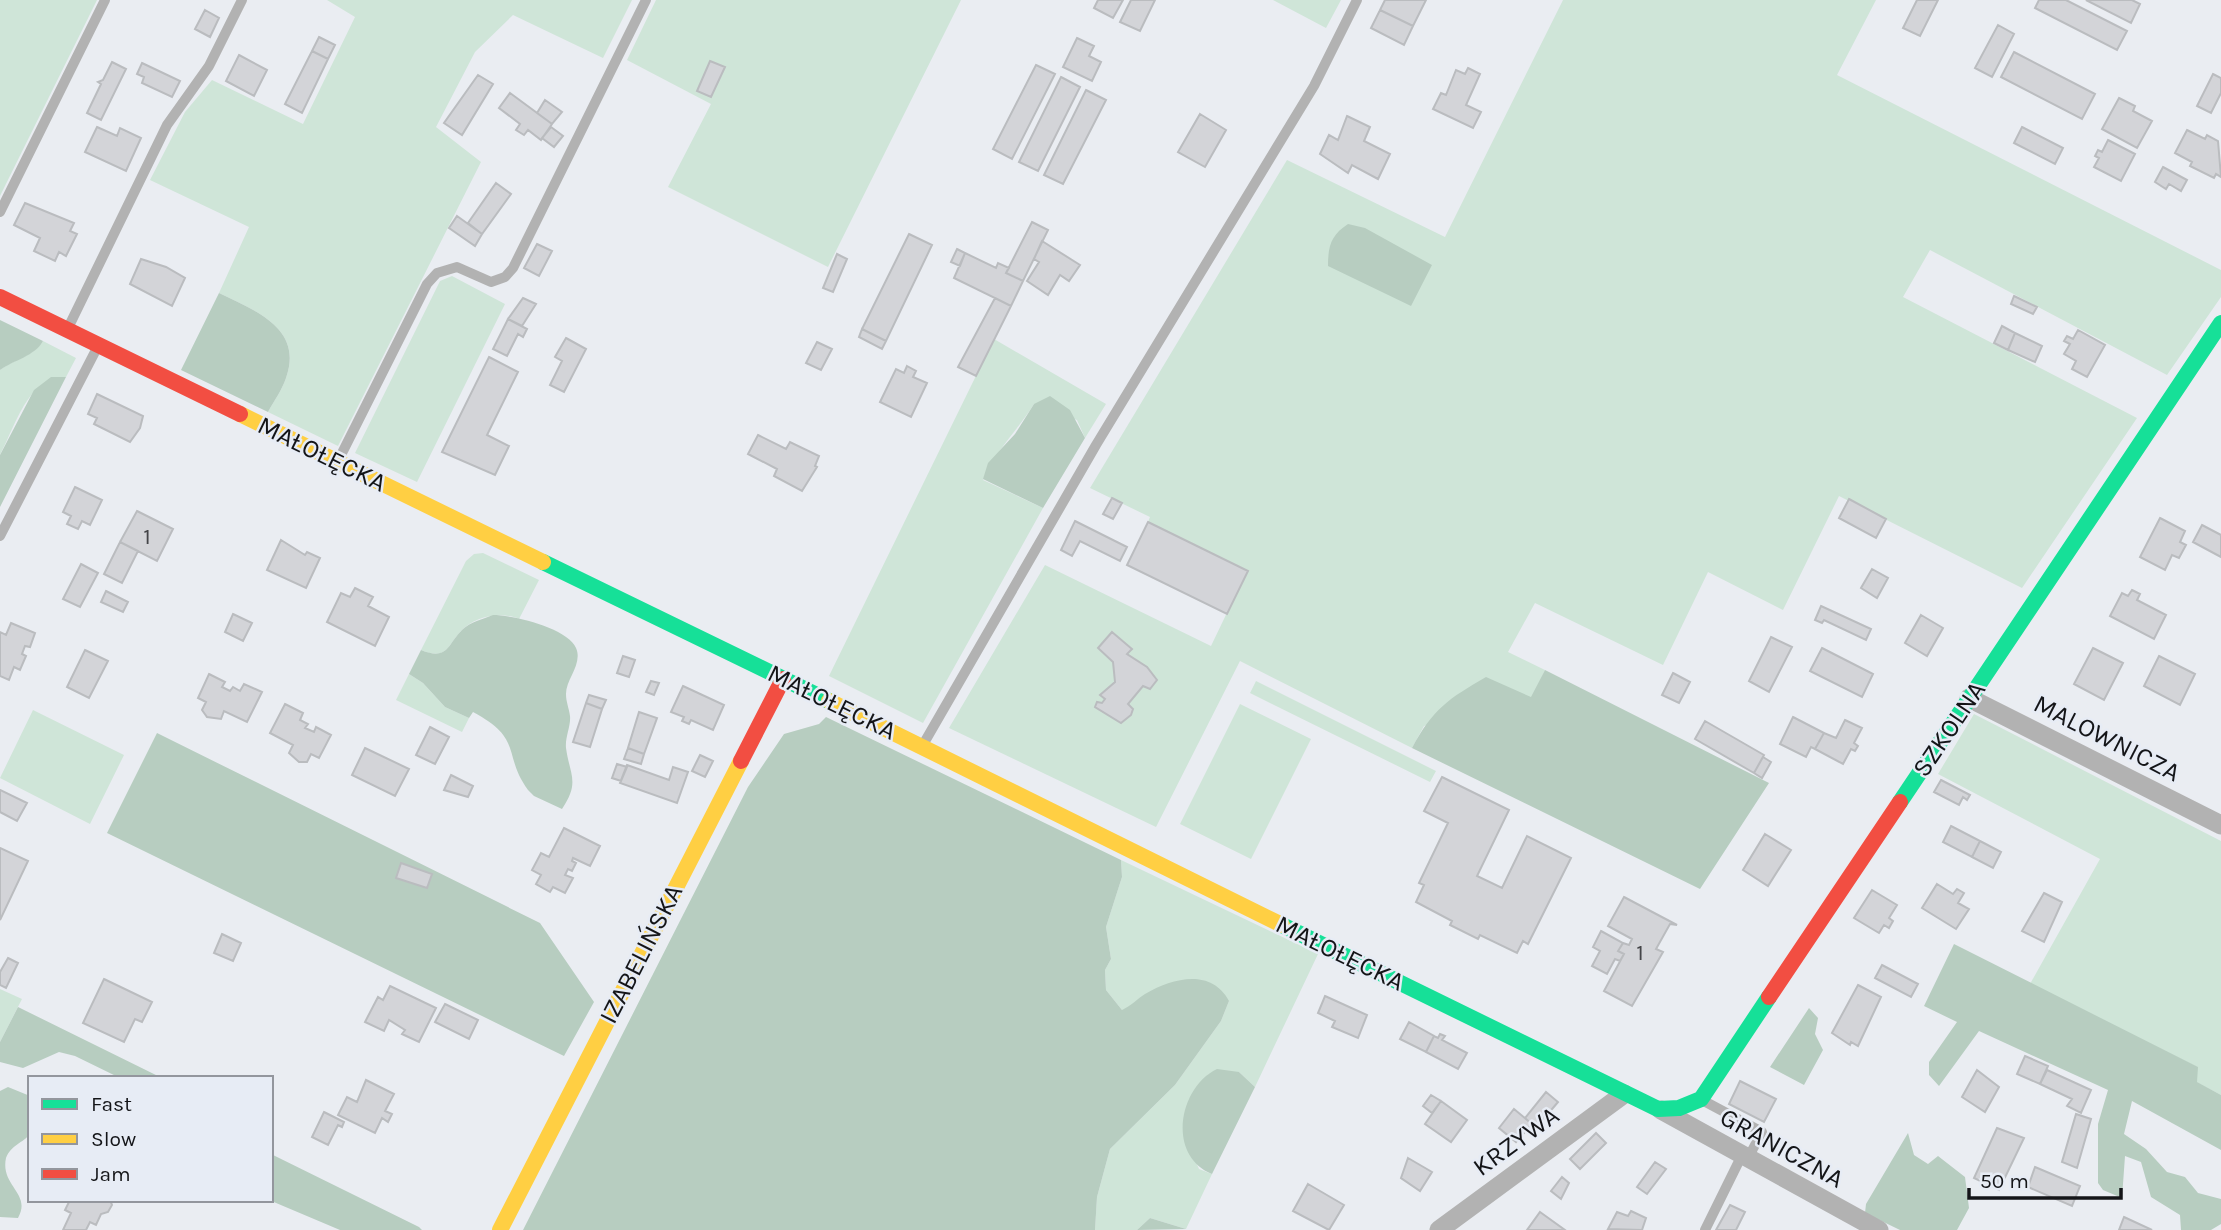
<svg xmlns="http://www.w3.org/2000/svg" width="2221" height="1230" font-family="Karla,sans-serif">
<rect width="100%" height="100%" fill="#eaedf2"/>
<!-- green -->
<path fill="#cfe5d8" d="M0,0h97l-97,196z
M327,0h305l-29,58 -90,-43 -38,37 -39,75 45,35 -143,284 -70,-34c6,-11 14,-22 18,-34 18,-51 -33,-68 -67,-85l30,-66 -99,-47 35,-68 27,-32 91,44 52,-107z
M656,0h305l-133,267 -160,-80 43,-83 -84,-44z
M1273,0h68l-15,28z
M1563,0h313l-39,75 384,195v27l-54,78 -237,-125 -27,47 234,121 -115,170 -183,-92 -56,114 -75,-38 -45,93 -128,-62 -27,49 37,18 -13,27 -108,29 -12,22 -172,-87 -84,166 -207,-99 96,-163 166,81 36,-75 -99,-49 2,-5 -60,-29 197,-328 158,77z
M452,276l53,28 -88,178 -62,-29 85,-172z
M994,339l112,65 -21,34 -8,-18 -43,-16c-16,26 -39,47 -51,76l60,28 -120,215 -94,-47z
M43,341l33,17 -10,19c-38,-1 -51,50 -66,78v-85c14,-11 34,-14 43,-29z
M483,553l56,27 -20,39c-18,-8 -44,-3 -58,12 -14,15 -14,30 -40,19l45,-89 8,-7z
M409,674l14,9 22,24 24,11 -7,14 -66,-32z
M1256,681l180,90 -6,11 -180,-89z
M1240,704l71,35 -60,120 -71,-35z
M33,710l91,45 -34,69 -90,-46z
M1974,714l247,127v254l-25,-13 1,-15 -167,-83 70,-125 -162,-85z
M1121,860l197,94 -63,133 -16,-15 -30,2c-32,43 -31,47 -10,95l13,5 -26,55 -36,-11 -13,12h-42l2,-33 13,-48 65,-64 46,-64 8,-20 -107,9 -16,-20 -1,-20 6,-11 -5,-32 16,-50z
M0,989l22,10 -22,43z"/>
<!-- forest -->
<path fill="#b7cdc0" d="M1348,224l17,4 67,37 -21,41 -83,-40c0,-20 3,-31 20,-42z
M219,293c34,17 85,34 67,85 -4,12 -12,23 -18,34l-87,-42z
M0,320l43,21c-8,15 -29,19 -43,29z
M51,377h15l-66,130v-52l34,-65z
M1050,396l20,14 15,28 -42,70 -60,-29 5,-16 27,-29 19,-30z
M493,615c20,0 75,13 83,33 7,16 -10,31 -10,46 0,8 3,14 4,22 1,10 -5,21 -4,32 4,28 14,34 -4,61l-28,-13 -6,-6c-26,-36 -4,-51 -55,-78l-4,6 -24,-11 -22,-24 -14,-9 12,-24c27,11 26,-5 41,-20 8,-8 21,-11 31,-15z
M1545,670l224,113 -69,106 -288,-141c21,-39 36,-49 74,-71l45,20z
M826,717l295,143 1,17 -16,50 5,32 -6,11 1,20 16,20c9,-4 15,-11 23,-16 28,-16 66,-26 84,7l-8,20 -46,64 -65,64 -13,48 -2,33h-572l225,-443 36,-53 35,-10z
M157,733l383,190 54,79 -30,54 -457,-223z
M1954,944l244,123 -1,15 24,13v55l-89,-49 -8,33 22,15 21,23 18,5 13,16 23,6v25l-10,6h-30l-1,-15 -29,-18 -10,-35 -16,-6 -3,42 -19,-8 -5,-7v-59l10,-34 -129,-59 -40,55 -10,-11v-13l28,-40 -33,-16z
M18,1007l144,71h-42l-45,-22 -16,-4 -36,16 -23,-6v-20z
M1809,1008l9,10 -3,16 8,16 -19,35 -34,-18z
M1217,1069l22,3 16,15 -43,87c-46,-19 -33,-87 5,-105z
M8,1087l22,9v38c-7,9 -19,11 -24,24 -6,28 26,35 12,60l-18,-1v-126z
M1908,1133l6,22 14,9 10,-8 27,21 4,31 -12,22h-57l-35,-17 1,-9z
M271,1154l148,73 3,3h-82l-71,-30z
M1150,1218l36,11 -49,1z"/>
<!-- building -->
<path fill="#d3d4d8" stroke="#babcbf" stroke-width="2" d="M1098,0h25l-10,18 -19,-10z
M1131,0h24l-15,31 -20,-9z
M1385,0h41l-13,26 -33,-16z
M1917,0h21l-18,36 -17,-8z
M2039,0h27l61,31 -10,19 -82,-42z
M2086,0h46l8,4 -9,19z
M205,10l14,8 -9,19 -15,-8z
M1380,10l33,16 -9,19 -33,-17z
M1998,25l16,9 -22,43 -17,-9z
M319,37l16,8 -7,14 -16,-8z
M1077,38l17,8 -5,10 12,6 -9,19 -29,-14z
M312,51l16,8 -26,54 -17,-9z
M2014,52l81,42 -13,25 -81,-42z
M239,55l28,15 -13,26 -28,-15z
M710,61l15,6 -14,30 -14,-6z
M112,62l14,7 -25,51 -14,-7 14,-29 -3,-2 5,-2z
M142,63l38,18 -8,16 -30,-14 2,-6 -7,-3z
M1036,65l19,9 -43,85 -19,-10z
M1468,68l12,6 -14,31 15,7 -8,16 -40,-19 8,-16 5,2 10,-25 9,4z
M2213,74l8,4v15l-10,20 -14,-7z
M478,75l15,9 -31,51 -18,-12z
M1061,77l19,10 -42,84 -19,-9z
M1086,90l20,10 -43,84 -19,-9z
M510,93l42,31 -11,16 -13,-10 -4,5 -8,-5 4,-6 -21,-16z
M2119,98l16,8 -2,5 19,10 -15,27 -35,-19z
M545,100l17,12 -10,12 -15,-11z
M1200,114l26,16 -21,37 -27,-15z
M1347,116l23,11 -6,14 26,13 -12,25 -26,-14 -4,8 -28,-19 9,-19 9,5z
M97,127l20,9 3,-8 21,10 -15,33 -41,-19z
M551,127l12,9 -9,11 -12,-9z
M2022,127l41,21 -8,16 -41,-21z
M2187,130l18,9 2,-4 11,6 3,36 -5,-3 -2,4 -24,-12 2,-4 -17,-9z
M2108,140l27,14 -14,27 -27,-14 5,-9 -4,-2 3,-6 4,2z
M2163,167l24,13 -6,11 -12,-7 -3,5 -11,-7z
M496,183l15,11 -29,40 -14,-11z
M25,203l49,20 -4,8 7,3 -11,22 -7,-4 -4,9 -21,-10 6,-13 -26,-13z
M457,216l25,18 -7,12 -26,-18z
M1032,222l16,8 -25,51 -17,-8z
M909,234l23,11 -46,96 -24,-12z
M1042,241l38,24 -11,16 -9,-6 -12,20 -21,-14 12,-19 -5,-3z
M537,244l15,7 -13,25 -15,-8z
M957,249l8,4 -5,13 -9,-4z
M965,253l31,15 2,-5 11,5 -3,5 17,8 -12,25 -57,-28z
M837,254l10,5 -14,33 -10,-4z
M141,259l25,8 19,11 -13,28 -42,-22z
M2014,296l23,11 -4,7 -22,-10z
M523,298l13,6 -14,22 -14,-7z
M995,298l16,8 -35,70 -18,-9z
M508,319l19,10 -4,8 -5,-3 -11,22 -14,-7z
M2002,326l13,7 -7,17 -14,-7z
M862,329l24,12 -4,8 -23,-12z
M2078,330l27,15 -18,32 -15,-8 4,-8 -12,-7 6,-10 -6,-3 3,-5 6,3z
M2015,333l27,13 -7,16 -27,-12z
M566,338l20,11 -22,43 -14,-7 12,-24 -7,-4z
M817,342l15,7 -11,21 -15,-7z
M489,357l29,15 -31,63 22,11 -14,29 -53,-23z
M907,366l9,5 -3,6 14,6 -16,34 -31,-15 16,-33 8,4z
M97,394l46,22 -3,12 -10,14 -36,-18 3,-6 -9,-4z
M758,435l28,14 4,-7 29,14 -4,10 2,1 -15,24 -28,-15 3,-7 -29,-15z
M75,487l27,13 -12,25 -8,-4 -4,8 -11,-5 4,-8 -8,-4z
M1112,498l10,5 -9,16 -10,-5z
M1849,499l37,20 -10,19 -37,-20z
M137,511l36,18 -16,32 -37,-19z
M2160,518l25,13 -5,11 6,3 -7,13 -7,-3 -7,15 -25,-13z
M1075,521l52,26 -7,14 -40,-20 -8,15 -11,-6z
M1148,522l100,49 -21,43 -100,-49z
M2202,525l19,10v22l-28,-15z
M281,540l24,15 2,-3 13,6 -14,30 -39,-18z
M120,542l18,9 -16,32 -18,-9z
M81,564l17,9 -18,34 -17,-8z
M1872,569l16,9 -11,20 -16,-10z
M355,588l18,9 -5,9 21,11 -14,29 -48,-24 14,-29 9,4z
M2132,590l8,4 -3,6 29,15 -12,24 -44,-23 12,-23 6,3z
M106,591l22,11 -5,10 -22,-10z
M1821,606l50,23 -5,11 -42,-20 -2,3 -7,-3z
M233,614l19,9 -9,18 -18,-9z
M1921,615l22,13 -16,28 -22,-13z
M11,623l24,10 -5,14 -5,-1 -3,8 4,2 -6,14 -6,-3 -5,13 -9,-4v-44l6,3z
M1112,632l20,17 -5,5 20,13 10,13 -7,9 -7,-3 -15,18 5,5 -2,6 -10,8 -26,-16 2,-5 5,1 3,-4 -5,-4 15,-13 -2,-20 -15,-14z
M1771,637l21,10 -23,45 -20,-11z
M1822,648l51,26 -11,23 -52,-26z
M2093,648l30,15 -19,37 -30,-16z
M85,650l23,11 -19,37 -22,-11z
M623,656l12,4 -6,17 -12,-4z
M2159,656l36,18 -15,31 -36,-19z
M1673,673l17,9 -11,21 -17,-8z
M209,674l16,8 -3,5 8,4 3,-4 7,4 4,-7 18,8 -15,30 -23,-11 -3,8 -14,-2 -5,-7 4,-8 -8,-4z
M651,681l8,2 -5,12 -8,-3z
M683,686l41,19 -11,25 -22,-10 -2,4 -7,-3 2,-4 -13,-5z
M589,695l17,5 -4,9 -16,-6z
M586,703l16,6 -12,38 -17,-5z
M285,704l18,9 -3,7 8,4 -3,4 9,4 2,-5 15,8 -12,23 -8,-4 -4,8h-8l-10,-9 4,-8 -23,-12z
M639,712l18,6 -13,36 -16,-6z
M1793,717l31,16 -9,16 -4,-2 -5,10 -26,-13z
M1845,720l17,8 -8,15 4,3 -3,5 -4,-2 -8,15 -28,-15 9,-16 12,5z
M1705,721l59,34 -10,18 -59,-34z
M430,727l19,10 -14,27 -19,-9z
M365,748l44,21 -14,27 -43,-21z
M628,748l16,6 -3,10 -17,-5z
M700,755l13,6 -8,16 -13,-6z
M1763,757l8,5 -9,16 -8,-5z
M617,764l10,3 -6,14 -9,-3z
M627,765l42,15 4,-13 15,5 -11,31 -57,-20z
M451,775l22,11 -5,11 -24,-7z
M1442,777l67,33 -32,66 25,12 25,-52 44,22 -43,86 -5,-3 -6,12 -37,-18 -2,4 -28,-14 2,-4 -36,-19 8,-17 -5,-2 29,-60 -24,-12z
M1941,780l29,15 -3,5 -4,-3 -4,8 -25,-13z
M0,790l27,13 -10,18 -17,-9z
M1951,826l29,15 -8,16 -29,-15z
M564,828l36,18 -10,20 -17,-8 -1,3 4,2 -4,8 -4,-2 -3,6 8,3 -8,15 -12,-6 -3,5 -14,-8 5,-9 -9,-5 9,-17 8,4z
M1765,834l26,16 -23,36 -25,-16z
M1980,841l21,11 -8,16 -21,-11z
M0,848l28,13 -28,59z
M401,863l31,11 -5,14 -31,-10z
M1937,884l16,10 4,-5 7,4 -6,10 11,6 -13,20 -34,-21z
M1872,890l25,15 -8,13 4,3 -4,7 -5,-3 -5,8 -25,-15z
M2044,893l18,9 -18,40 -22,-11z
M1624,897l53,28 -7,-1 -14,25 7,3 -31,54 -28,-15 20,-37 -6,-3 5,-8 6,2 3,-6 -24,-13z
M1601,931l22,12 -5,8 6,3 -4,7 -5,-2 -8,15 -15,-8 8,-15 -7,-4z
M222,934l19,9 -8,18 -19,-8z
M8,958l10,5 -12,25 -6,-3v-13z
M1882,965l36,19 -7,13 -36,-19z
M104,979l48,23 -10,20 -7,-3 -11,23 -41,-19z
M1858,985l23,12 -23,49 -7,-4 -1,3 -18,-12z
M390,986l46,22 -17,34 -17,-8 3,-4 -16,-10 -5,11 -19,-9 13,-25 5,3z
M1325,996l42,19 -9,23 -26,-11 3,-6 -17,-8z
M445,1004l33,16 -9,19 -34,-17z
M1409,1022l25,14 -8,16 -26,-13z
M1440,1034l5,2 -3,4 25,13 -9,16 -32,-17 8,-16 4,2z
M2025,1056l23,10 -8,18 -23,-10z
M1977,1070l22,17 -14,25 -23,-15z
M2047,1070l44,20 -10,23 -14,-7 5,-7 -32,-15z
M366,1080l28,14 -9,17 7,3 -4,8 -6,-4 -7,15 -37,-18 9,-18 10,5z
M1740,1081l36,18 -12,23 -35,-18z
M1546,1092l12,10 -22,26 -11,-10z
M1431,1095l10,6 -9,12 -9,-7z
M1441,1101l26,19 -16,22 -26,-18z
M1514,1109l18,15 -16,18 -17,-14z
M324,1112l20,10 -2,5 -4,-2 -10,20 -16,-8z
M2076,1114l15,5 -14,49 -15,-6z
M1997,1128l27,10 -25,52 -25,-12z
M1596,1133l10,10 -26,26 -10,-10z
M1408,1158l24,14 -12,19 -19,-13z
M1655,1162l11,7 -19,25 -10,-7z
M2035,1167l45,19 -8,20 -44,-19z
M1562,1177l7,6 -8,16 -10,-8z
M1308,1184l36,21 -15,25 -36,-19z
M70,1200h40l2,5 -4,7 -7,2 -5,11 -6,-3 -4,8h-23l8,-17 -6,-3z
M1730,1205l15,7 -9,18h-20z
M1631,1211l15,7 -4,12 -34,-1 9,-17 11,4z
M1540,1212l25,18h-38z
M2124,1217l28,13h-33z"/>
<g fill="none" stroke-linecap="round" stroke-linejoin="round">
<!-- lane -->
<path stroke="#b2b2b2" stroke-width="10" d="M0,212l105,-212
M69,326l98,-201 42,-59 33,-66
M338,461l89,-177 10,-11 20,-6 34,15 14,-5 8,-9 133,-268
M0,536l98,-190
M924,743l172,-298 218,-359 43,-86
M1702,1100l60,32 -14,26
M1705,1230l37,-75"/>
<!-- street -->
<path stroke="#b2b2b2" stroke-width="19" d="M1969,698l252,127
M1661,1110l218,120
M1439,1230l185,-136"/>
<!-- fast -->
<path stroke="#16e098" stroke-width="16" d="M543,562l286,139
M1900,802l321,-479
M1282,925l376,184 21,-1 22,-9 68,-102"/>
<!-- slow -->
<path stroke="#ffcf43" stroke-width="16" d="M240,414l303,148
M829,701l453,224
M500,1230l241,-469"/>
<!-- jam -->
<path stroke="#f24e42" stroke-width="16" d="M0,297l240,117
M741,761l42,-82
M1769,997l131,-195"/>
</g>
<g text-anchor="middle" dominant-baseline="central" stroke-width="5" stroke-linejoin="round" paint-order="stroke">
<!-- number labels -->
<g font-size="23" fill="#444548">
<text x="147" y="536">1</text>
<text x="1640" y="952">1</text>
</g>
<!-- street labels -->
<g font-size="26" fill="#141518" stroke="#e7ecf5">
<text transform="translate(322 454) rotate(26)">MAŁOŁĘCKA</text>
<text transform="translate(832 702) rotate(26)">MAŁOŁĘCKA</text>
<text transform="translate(1949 729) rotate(-56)">SZKOLNA</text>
<text transform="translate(2107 738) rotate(27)">MALOWNICZA</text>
<text transform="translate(1340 953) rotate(26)">MAŁOŁĘCKA</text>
<text transform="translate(641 954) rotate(-63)">IZABELIŃSKA</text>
<text transform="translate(1516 1141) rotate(-36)">KRZYWA</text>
<text transform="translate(1782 1148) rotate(29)">GRANICZNA</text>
</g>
</g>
<!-- legend -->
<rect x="28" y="1076" width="245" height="126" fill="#e7ecf5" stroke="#93969d" stroke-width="2"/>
<rect x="42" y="1099" width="35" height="10" fill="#16e098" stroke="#93969d" stroke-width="2"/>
<text x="91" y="1111" font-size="21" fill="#141518">Fast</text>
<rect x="42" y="1134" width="35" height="10" fill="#ffcf43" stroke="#93969d" stroke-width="2"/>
<text x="91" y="1146" font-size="21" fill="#141518">Slow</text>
<rect x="42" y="1169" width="35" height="10" fill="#f24e42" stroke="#93969d" stroke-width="2"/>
<text x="91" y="1181" font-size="21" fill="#141518">Jam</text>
<!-- scale -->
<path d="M1969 1188v10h152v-10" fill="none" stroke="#141518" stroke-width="3.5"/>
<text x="1980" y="1188" font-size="21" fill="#141518" stroke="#e7ecf5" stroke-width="5" paint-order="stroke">50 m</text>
</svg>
